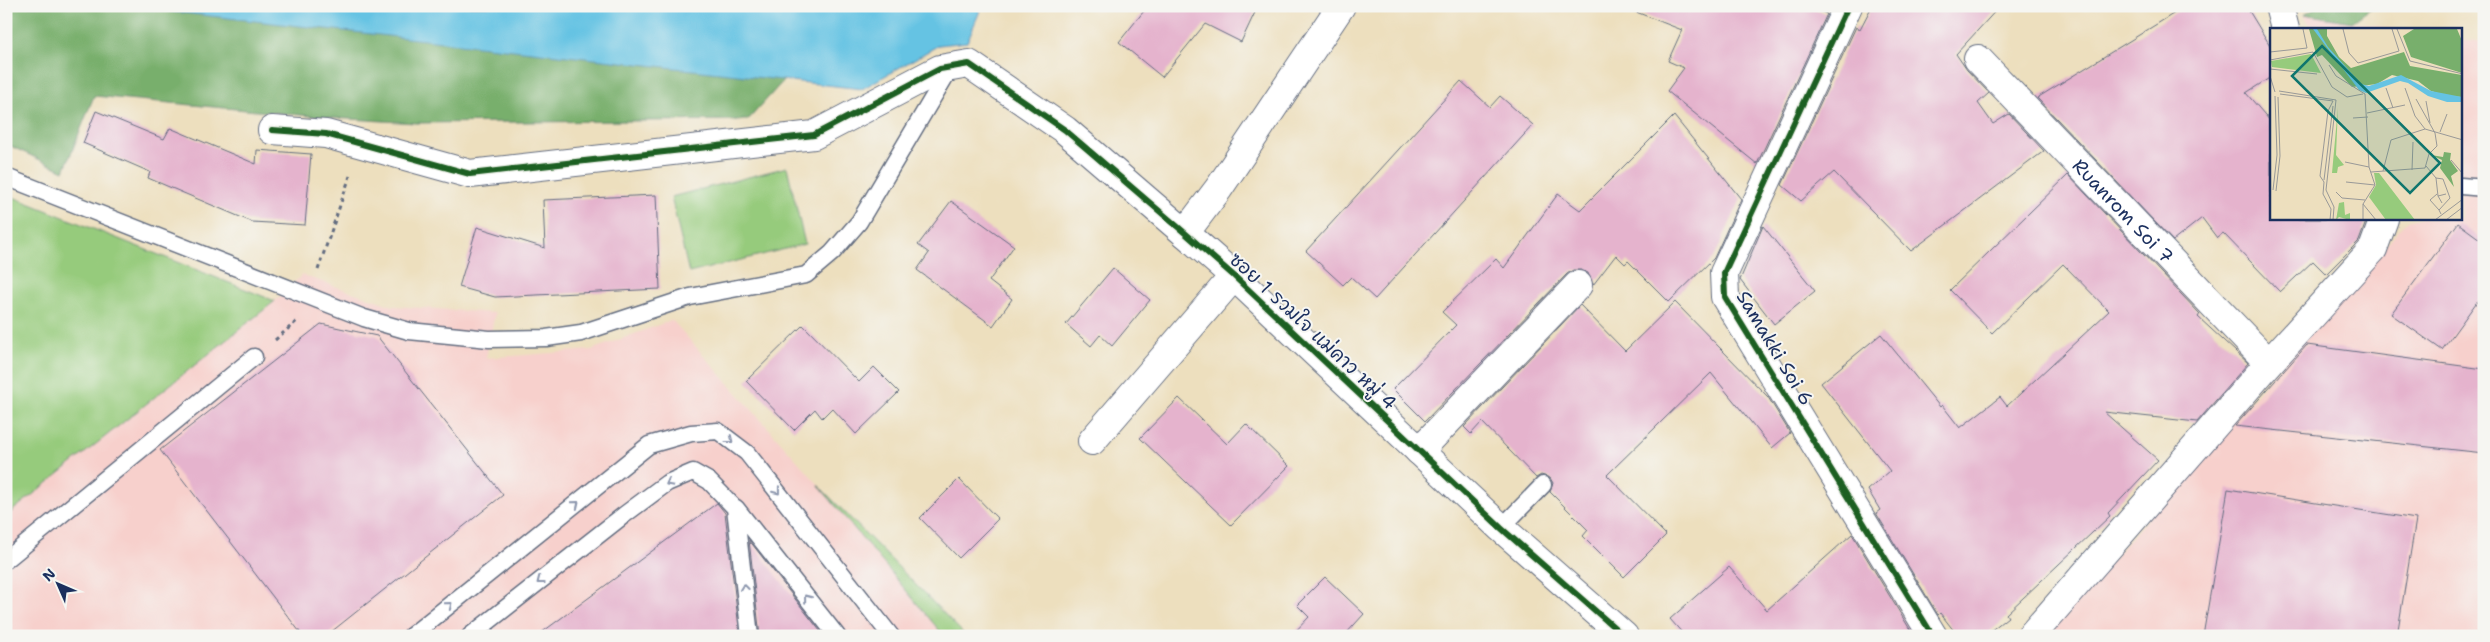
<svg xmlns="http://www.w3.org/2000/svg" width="2490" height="642" font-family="'Shantell Sans','Playpen Sans Thai',sans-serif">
<rect width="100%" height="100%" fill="#f6f6f2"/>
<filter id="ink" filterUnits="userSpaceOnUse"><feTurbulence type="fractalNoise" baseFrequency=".02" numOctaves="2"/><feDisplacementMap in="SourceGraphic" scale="10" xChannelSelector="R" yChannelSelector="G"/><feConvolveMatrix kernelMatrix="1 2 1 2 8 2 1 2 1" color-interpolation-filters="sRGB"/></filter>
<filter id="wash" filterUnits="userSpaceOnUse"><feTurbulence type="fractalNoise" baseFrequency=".0096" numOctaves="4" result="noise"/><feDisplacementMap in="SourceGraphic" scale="20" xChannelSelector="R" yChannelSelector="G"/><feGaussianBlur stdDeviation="1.12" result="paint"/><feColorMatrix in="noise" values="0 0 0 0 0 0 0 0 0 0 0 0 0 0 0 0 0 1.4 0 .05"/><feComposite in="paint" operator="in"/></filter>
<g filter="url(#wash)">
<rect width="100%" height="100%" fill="#eddfbe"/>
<!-- built -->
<path fill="#f7d0cc" d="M2304,14l48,8 43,7h-83z
M2461,39l23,3v594h-439l364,-417h52z
M302,275l91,31 102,7 -9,45 105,-8 81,-30 146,164 148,152h-960v-120l269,-215z"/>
<!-- green -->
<path fill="#96cb7c" stroke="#587d6d" d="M787,167l18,77 -116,29 -18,-76z
M6,197h7l262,104 -269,215z
M818,485l148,151h-22z"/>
<!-- forest -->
<path fill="#78af6c" stroke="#4a6f65" d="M6,6h845l-103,114 -332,3 -83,-5 -239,-22 -30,75 -58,-27z
M2319,6h55l-22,16 -48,-8z"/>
<!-- water -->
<path fill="#65c3e3" stroke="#4079a0" d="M121,6h861l-15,36 -28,3 -77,44z"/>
<g id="blocks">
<!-- building -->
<path fill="#e5b3cd" d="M1148,6h110l-17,36 -36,-18 -43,53 -43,-35z
M1626,6h183l18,8 -70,150 -90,-73 17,-23 -16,-7 14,-31 -56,-22z
M1872,6h128l-44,48 11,16 22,23 -11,10 15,21 16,-10 35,37 -133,100 -77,-79 -33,29 -19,-16 74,-158 4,2z
M2186,6h60l25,41v30l-25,16 25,29v97h96l-8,22 -33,33 -13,-13 -33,31 -57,-59 -6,5 -15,-20 -29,23 -136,-143z
M1461,81l29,26 10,-11 33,29 -158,174 -24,-22 -8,8 -37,-34z
M96,111l68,28 6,-11 86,36 1,-14 54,4 -6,71 -53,-3 -104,-44 2,-6 -67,-29z
M1674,116l67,83 -27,59 -45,44 -41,-41 -3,3 -9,-9 -23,30 -5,-12 -7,-3h-8l-6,4 -142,147 -32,-32 63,-64 -14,-13 54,-53 8,9 54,-74 22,16z
M2068,175l132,139 -2,3 50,46 -51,59 -93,-10 54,48 -50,53 2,3 -104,98 2,3 -24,19h-26l-18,-23 -2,2 -62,-102 4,-3 -12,-20 22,-19 -69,-88 60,-49 59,73 2,-2 18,23 40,-31 7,9 102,-95 -46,-47 -71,69 -42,-43z
M656,195l4,94 -165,8 -36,-10 18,-60 68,21 -2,-48z
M951,201l63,45 -25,35 23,18 -19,27 -76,-56 12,-17 -11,-8z
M2458,223l26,19v50l-42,58 -51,-36z
M1763,226l52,65 -41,33 -34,-44z
M1113,268l37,32 -38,46 -12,-11 -9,11 -25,-22z
M1675,302l93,95 22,36 -18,15 -61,-75 -104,102 59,60 -42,42 -41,-41 5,-6 -38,-38 3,-9 -3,-5 -9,-3 -5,3 -54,-56 -11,12 -7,-7 116,-122 45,46z
M321,324l56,12 126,159 -177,141h-23l-143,-186z
M803,325l56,57 15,-15 25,25 -43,42 -24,-26 -10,10 -7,-9 -21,21 -48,-49z
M2307,345l177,24v84l-249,-27z
M1179,398l48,46 19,-20 43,42 -58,59 -91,-87z
M959,479l39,40 -39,39 -39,-40z
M2228,489l188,30 -19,117h-194z
M717,503l8,10 15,123h-203z
M1852,534l62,102h-229l-15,-17 59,-52 38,43z
M749,540l75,96h-64z
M1325,577l39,37 -20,22h-53l18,-19 -12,-12z"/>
</g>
</g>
<g filter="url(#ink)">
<use href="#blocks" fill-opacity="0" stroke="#646d80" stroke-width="1"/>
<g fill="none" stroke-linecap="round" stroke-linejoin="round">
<defs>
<path id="lane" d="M6,177l358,141 45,13 80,8 57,-1 35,-5 109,-36 116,-22 26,-22 27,-31 92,-155
M2461,186l23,2
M736,508l101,128
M1501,528l42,-43
M6,560l248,-203
M411,636l238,-191 42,-12 27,-2 29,22 144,183
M470,636l154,-121 43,-32 26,-11 16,9 26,27 15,128"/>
<g id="street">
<path d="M1848,6l-124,267 1,24 208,339"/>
<path d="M2279,6l6,23"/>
<path id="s1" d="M1978,59l291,304"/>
<path d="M272,130l54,4 144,40 344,-39 126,-66 29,-5 96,66 120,103 49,43 267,252 123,108"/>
<path d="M1185,233l34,-45 122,-182"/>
<path d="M1092,441l142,-165"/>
<path d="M1419,451l159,-166"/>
<path d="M2031,636l238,-273 104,-114 11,-30"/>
</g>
</defs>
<!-- lane casing -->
<use href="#lane" stroke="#646d80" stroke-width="19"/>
<!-- street casing -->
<use href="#street" stroke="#646d80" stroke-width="30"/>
<!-- path -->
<path stroke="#646d80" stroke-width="3" stroke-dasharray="4 4" stroke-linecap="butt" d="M318,270l32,-94
M275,340l22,-19"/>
<!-- lane -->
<use href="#lane" stroke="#fff" stroke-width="16"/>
<!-- street -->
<use href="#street" stroke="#fff" stroke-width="28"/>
<defs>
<path id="cycleway" d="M1848,6l-124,267 1,24 208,339
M272,130l54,4 144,40 344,-39 126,-66 29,-5 96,66 120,103 49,43 267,252 123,108"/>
</defs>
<!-- cycleway casing -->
<use href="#cycleway" stroke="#f6f6f2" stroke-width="9"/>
<!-- cycleway -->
<use href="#cycleway" stroke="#1b5e20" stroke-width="6"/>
</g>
<!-- one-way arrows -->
<defs><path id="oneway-chevron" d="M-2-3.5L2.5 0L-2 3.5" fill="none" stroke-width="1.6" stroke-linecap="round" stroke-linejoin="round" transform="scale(1.25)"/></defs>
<g stroke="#8d97ae">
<use href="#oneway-chevron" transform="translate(730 440) rotate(38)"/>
<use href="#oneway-chevron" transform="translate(669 483) rotate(152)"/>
<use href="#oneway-chevron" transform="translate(777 491) rotate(52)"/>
<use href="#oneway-chevron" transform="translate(576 504) rotate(-39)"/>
<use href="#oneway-chevron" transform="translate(540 581) rotate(142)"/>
<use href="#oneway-chevron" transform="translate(744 587) rotate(-97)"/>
<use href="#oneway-chevron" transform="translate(807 598) rotate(-129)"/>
<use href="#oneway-chevron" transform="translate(449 605) rotate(-39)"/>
</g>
</g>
<g text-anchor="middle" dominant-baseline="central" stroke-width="4" stroke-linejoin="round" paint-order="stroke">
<!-- street labels -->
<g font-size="19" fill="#1b2f5e" stroke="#f6f6f2">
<text stroke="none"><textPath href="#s1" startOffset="210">Ruanrom Soi 7</textPath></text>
<text transform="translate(1313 331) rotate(43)">ซอย 1 รวมใจ แม่คาว หมู่ 4</text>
<text transform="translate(1775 348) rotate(59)">Samakki Soi 6</text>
</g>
</g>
<!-- overview -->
<g transform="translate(2270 28)">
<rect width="192" height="192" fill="#eddfbe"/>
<path d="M41,26l10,19 -49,-6 -1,-6zM68,79l-2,48 8,10 -6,2 -1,6h-5zM104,145h5l36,47h-29l-17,-23 7,-12zM74,174l1,13 5,-2v7l-11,-3 -3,3 3,-17z" fill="#96cb7c"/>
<path d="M39,1h18v7l12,21 12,11 53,-16 6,14 52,9v22l-14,-1 -17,-5 -13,-10 -26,-6 -15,9 -25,3 -30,-32 -5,2zM144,1h43l5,12v32l-51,-16 -8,-21zM174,124l7,1 -1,7 8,11 -7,5 3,11 -14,-19 2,-8 -11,-5 12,2z" fill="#78af6c"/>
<path d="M43,1h4l11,18 33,37 8,2 32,-11 30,16 31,6v5h-15l-19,-6 -20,-13 -8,-2 -34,12 -7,-3z" fill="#65c3e3"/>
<path fill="none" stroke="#999998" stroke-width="1" d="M73,1l6,24 9,10 41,-12 -7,-22M127,1l13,32 53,13M0,24l37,-4 -4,-19M0,32l43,-8 19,35 15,10 16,-3M59,37l7,11 29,18 4,73 6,18 -12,19v16M0,41l47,5M0,48l5,16M116,60l7,20M135,60l10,28 10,13M9,63l57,9 -10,90 8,17 -1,13M10,66l53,7 -5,10 -8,65 4,6 -1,12 8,15 -1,11M156,73l4,22M0,74v29M97,85l38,-8M83,90l15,-1M170,104l7,-18M181,132l12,14M75,134l24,5M156,138l10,12 2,18M142,142l1,-28M113,143l8,-31 34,-11 38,11M101,144l54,-4 4,-14 8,-8 -2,-13 -19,-34M166,150l7,1 7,19 -11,12 2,4M54,152l9,-74M76,154l29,3M3,162l4,-35 -2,-59M6,163l4,-35 -2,-59M66,164l6,6 23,2M167,166l-7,6 9,10M172,175l-4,-7 8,-2M93,176l13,16M165,192l28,-21M176,192l17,-13"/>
<path fill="#0f766e" fill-opacity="0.15" stroke="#0f766e" stroke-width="2.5" d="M52,18l118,117 -30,30 -118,-117z"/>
<rect width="192" height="192" fill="none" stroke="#1b2f5e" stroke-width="2.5"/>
</g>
<!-- margin -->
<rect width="2490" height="642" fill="none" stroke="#f6f6f2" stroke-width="25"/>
<!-- north arrow -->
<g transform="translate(58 584) rotate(315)" stroke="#f6f6f2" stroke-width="4" paint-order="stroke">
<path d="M0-4L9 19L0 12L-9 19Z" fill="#1b2f5e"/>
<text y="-8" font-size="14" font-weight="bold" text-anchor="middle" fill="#1b2f5e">N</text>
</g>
</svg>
